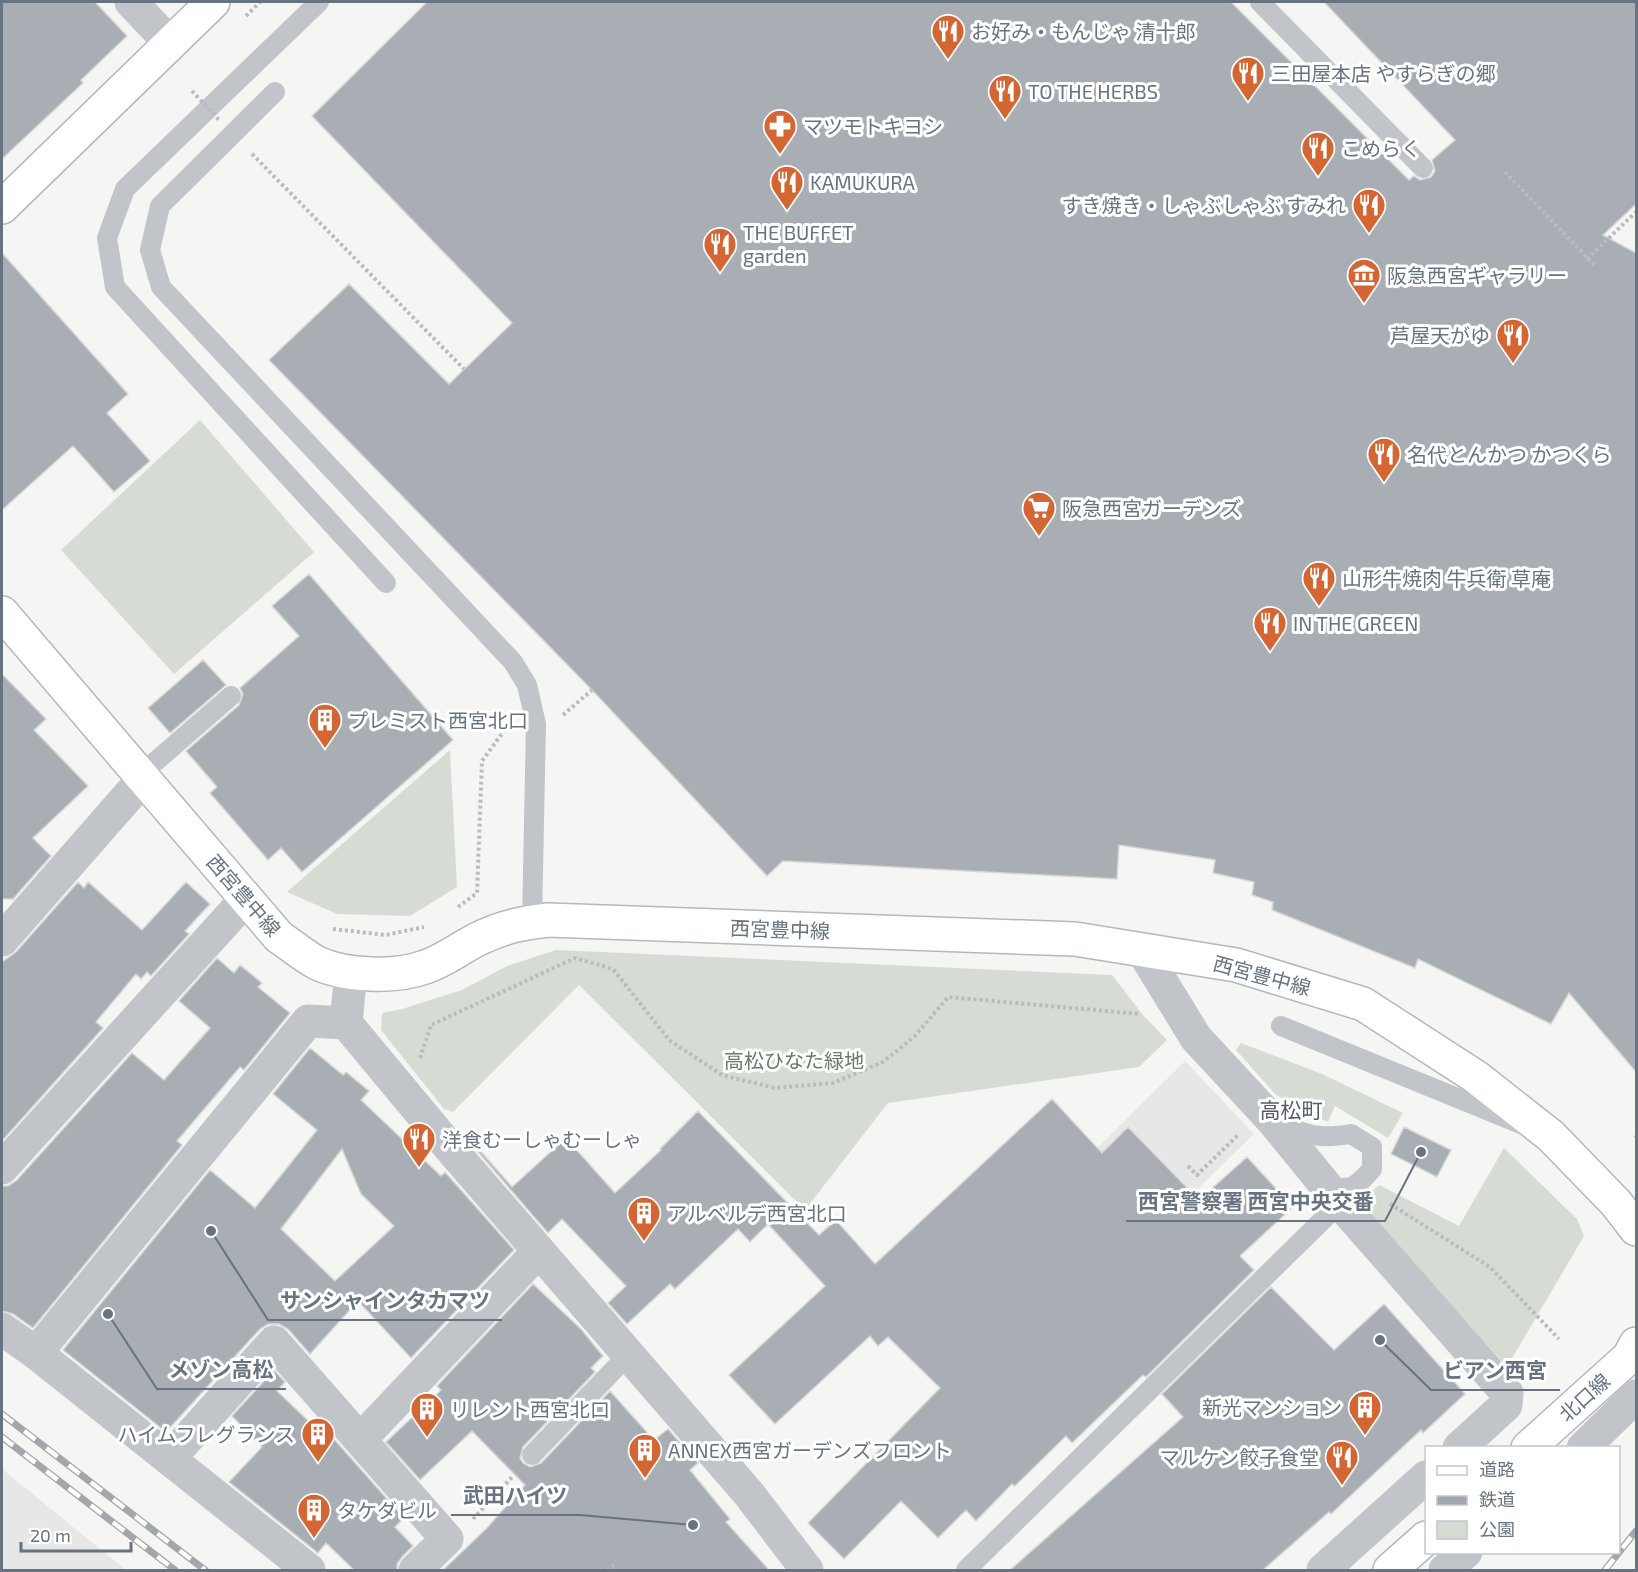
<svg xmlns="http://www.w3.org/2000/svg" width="1638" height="1572" font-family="'Exo 2','Noto Sans JP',sans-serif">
<rect width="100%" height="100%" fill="#f5f6f3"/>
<!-- built -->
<path fill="#e6e7e6" d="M1185,1061l69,73 -147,143 -69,-70z
M2,1469l124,101h-124z"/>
<!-- green -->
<path fill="#d6dcd4" d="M200,420l114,132 -140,122 -113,-124z
M450,750l7,137 -47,29 -73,-2 -50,-22z
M556,950l556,25 31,40 24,25 -28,27 -251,36 -83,107 -226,-225 -126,127 -9,-3 -63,-79 1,-17 20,-4 60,-19 45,-24z
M1241,1043l81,31 81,39 -15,25 -53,-32 -7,16 -52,-27 -40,-45z
M1504,1148l73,71 7,17 -77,131 -149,-165 21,-17 80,41z"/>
<!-- building -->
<path fill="#a8aeb4" stroke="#d7d7d5" stroke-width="1.5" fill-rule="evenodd" d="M2,2h93l32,34 -46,44 2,3 -81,76z
M427,2h804l178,178 5,-4 6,4 11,-3 4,-6 -3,-11 23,-20 -131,-138h312v202l-33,31 33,18v819l-67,-79 -18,31 -133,-65 -3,9 -143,-58 1,-8 -21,-7 2,-13 -41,-9 2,-13 -96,-15 -2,34 -334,-18 -16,15 -175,-186 -323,-330 80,-76 100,100 63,-61 -200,-207z
M2,253l126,141 -21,19 43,48 -36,31 -41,-46 -71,64z
M309,574l144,166 -151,132 -21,-24 -13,12 -58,-67 7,-6 -31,-36 53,-46 4,-11 -3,-6 59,-52 -27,-30z
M203,660l23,25 -56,48 -22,-25z
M2,674l44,45 -12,11 54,56 -55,52 18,18 -38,43h-11z
M78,882l6,6 4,-6 54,48 44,-48 24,22 -25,27 4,3 -38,42 -4,-4 -6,7 -5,-5 -40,48 7,6 -101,113v-179l14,-10z
M217,958l17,15 6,-8 22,18 -4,4 32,26 -46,57 -4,-3 -63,74 5,4 -149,183 -20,-14 -11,-3v-125h6l8,-5 116,-128 32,27 46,-52 -31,-27z
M310,1048l33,27 3,-3 23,19 -8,9 80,76 4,-4 69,78 -103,108 -53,-57 -48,53 -22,-25 -9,-5h-11l-8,5 -94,103 -103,-82 147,-180 45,38 62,-78 -44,-36zM342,1149l19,45 33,32 -59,55 -54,-52z
M1052,1099l50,54 26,-26 71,73 48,-43 46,50 -53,49 14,14 -108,107 -3,-2 -71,68 -6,-7 -51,50 -3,-2 -36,37 -10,-11 -28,28 -37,-37 -57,58 -36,-36 132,-135 -52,-51 -10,9 -8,-10 -95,88 -46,-49 96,-89 -57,-62 -18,18 -12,-13 -63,60 -5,-5 -43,40 -19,-21 18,-17 -64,-67 -14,14 -75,-87 2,-1 37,42 54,-49 49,55 46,-43 -1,-1 38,-38 121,124 17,-15 39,44z
M1404,1127l47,23 -14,27 -46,-23z
M533,1284l48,45 22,27 -12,12 4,4 -72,75 -3,11 3,5 7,4 11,-4 69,-72 44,49 14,-11 30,34 -8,7 40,49 -4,3 43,48h-326l43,-41 39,-44 -53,-54 -52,49 -34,-38 55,-52 -4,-4z
M1271,1287l63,63 50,-46 81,90 -42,39 -2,-3 -90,84 -2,-2 -66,58h-253l173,-153 -21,-23z
M274,1370l11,12 -8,9 45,43 4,-4 78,88 -9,9 18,19 -11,11 -5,7v6h-43l-28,-27 -8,10 -89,-71 33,-35 -30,-31z"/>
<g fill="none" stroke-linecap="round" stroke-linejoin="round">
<defs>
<path id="secondary" d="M2,207l211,-205
M2,613l277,324c12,8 25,19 38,26 28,13 79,15 108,4 19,-6 35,-19 53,-28 24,-12 44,-16 70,-19l527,19 161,26 127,39 113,73 75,59 65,67 20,26
M1528,1448l101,-91 7,-13
M1390,1570l36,-32"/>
</defs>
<!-- secondary casing -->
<use href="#secondary" stroke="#b4b8bc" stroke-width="36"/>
<!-- path -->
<path stroke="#b9bbbe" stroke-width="4" stroke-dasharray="3 3" stroke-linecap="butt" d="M246,16l14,-14
M252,154l212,215
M1505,172l89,93
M1587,259l49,-47
M563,715l29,-25
M458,907l19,-14 5,-132 24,-33
M333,929l53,6 38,-8
M420,1058l11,-33 144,-67 38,11 56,71 53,35 53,13 58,-5 50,-21 32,-26 33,-39 192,17
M1635,1138l1,-1
M1188,1166l9,9 42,-41
M1390,1204l100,63 69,72
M473,1519l40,-43
M607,1570l7,-5"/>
<!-- lane -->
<path stroke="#c1c4c8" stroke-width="20" d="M319,2l-194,187 -18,49 8,49 271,296
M1260,2l163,166
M275,92l-115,114 -10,44 11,37 352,375 14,23 9,39 -4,198
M141,774l90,-78
M1281,1026l240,98
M1281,1124c29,12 39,15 70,10l21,13v22c-16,18 -21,23 -46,16
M532,1455l96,-100
M966,1570l374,-367"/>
<!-- street -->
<path stroke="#c1c4c8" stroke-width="33" d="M131,2l39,41
M2,940l142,-162
M1142,950l54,88 77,83 67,82 167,190 -1,12 -47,43
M351,972l-5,51 109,131 294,340 58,76
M2,1168l243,-268
M2,1329l34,24 273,217
M36,1353l272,-332 38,2
M360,1440l178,-188
M1583,1448l53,-52
M169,1459l105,-117 173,197 -32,31
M1323,1570l103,-93
M1445,1570l21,-18"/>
<!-- secondary -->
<use href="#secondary" stroke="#fff" stroke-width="33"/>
<defs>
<path id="rail" d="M2,1414l203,156
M2,1437l173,133
M1605,1570l31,-39"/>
</defs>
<!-- rail casing -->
<use href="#rail" stroke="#a3a7ac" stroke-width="7"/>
<!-- rail -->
<use href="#rail" stroke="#fff" stroke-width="4.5" stroke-dasharray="14" stroke-linecap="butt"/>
<!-- path-bridge -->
<path stroke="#b9bbbe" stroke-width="4" stroke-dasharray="3 3" stroke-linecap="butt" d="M192,91l28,30"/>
</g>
<!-- icons -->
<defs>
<symbol id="restaurant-pin" viewBox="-11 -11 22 30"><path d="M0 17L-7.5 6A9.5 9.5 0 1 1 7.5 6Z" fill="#d46634" stroke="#fff"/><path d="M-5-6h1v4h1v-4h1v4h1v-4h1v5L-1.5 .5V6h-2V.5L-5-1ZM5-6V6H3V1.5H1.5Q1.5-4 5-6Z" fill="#fff"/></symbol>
<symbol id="pharmacy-pin" viewBox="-11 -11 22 30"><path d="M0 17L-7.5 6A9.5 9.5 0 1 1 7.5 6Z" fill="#d46634" stroke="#fff"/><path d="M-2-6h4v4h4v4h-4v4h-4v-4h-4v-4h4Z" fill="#fff"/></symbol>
<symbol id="museum-pin" viewBox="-11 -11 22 30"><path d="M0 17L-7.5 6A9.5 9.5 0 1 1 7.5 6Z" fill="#d46634" stroke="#fff"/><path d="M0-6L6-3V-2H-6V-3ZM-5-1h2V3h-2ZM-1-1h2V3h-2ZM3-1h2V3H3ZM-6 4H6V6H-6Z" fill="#fff"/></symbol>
<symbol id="supermarket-pin" viewBox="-11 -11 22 30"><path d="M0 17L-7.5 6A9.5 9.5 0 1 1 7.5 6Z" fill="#d46634" stroke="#fff"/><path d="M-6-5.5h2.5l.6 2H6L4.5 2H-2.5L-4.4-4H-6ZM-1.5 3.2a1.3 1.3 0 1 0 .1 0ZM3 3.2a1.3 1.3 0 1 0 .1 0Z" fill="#fff"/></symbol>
<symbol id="building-pin" viewBox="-11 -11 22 30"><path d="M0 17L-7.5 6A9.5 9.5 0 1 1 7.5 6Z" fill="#d46634" stroke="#fff"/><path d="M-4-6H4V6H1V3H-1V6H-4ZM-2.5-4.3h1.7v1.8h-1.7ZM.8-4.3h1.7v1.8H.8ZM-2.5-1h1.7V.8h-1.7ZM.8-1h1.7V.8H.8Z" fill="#fff"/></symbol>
</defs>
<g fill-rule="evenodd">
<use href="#restaurant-pin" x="929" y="12" width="38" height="52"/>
<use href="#restaurant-pin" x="1229" y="54" width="38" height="52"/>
<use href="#restaurant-pin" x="986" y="72" width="38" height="52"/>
<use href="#pharmacy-pin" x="761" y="107" width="38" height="52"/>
<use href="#restaurant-pin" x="1299" y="129" width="38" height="52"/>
<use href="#restaurant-pin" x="768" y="163" width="38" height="52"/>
<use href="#restaurant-pin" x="1350" y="186" width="38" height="52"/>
<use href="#restaurant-pin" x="701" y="225" width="38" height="52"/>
<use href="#museum-pin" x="1345" y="256" width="38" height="52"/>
<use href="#restaurant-pin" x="1494" y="316" width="38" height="52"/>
<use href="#restaurant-pin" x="1365" y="435" width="38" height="52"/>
<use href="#supermarket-pin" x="1020" y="489" width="38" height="52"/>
<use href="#restaurant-pin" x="1300" y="559" width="38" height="52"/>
<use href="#restaurant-pin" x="1251" y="604" width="38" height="52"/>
<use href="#building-pin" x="306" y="701" width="38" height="52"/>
<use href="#restaurant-pin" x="400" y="1120" width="38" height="52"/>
<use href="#building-pin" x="625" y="1194" width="38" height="52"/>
<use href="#building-pin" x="1346" y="1388" width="38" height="52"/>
<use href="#building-pin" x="408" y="1390" width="38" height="52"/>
<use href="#building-pin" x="299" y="1415" width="38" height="52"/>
<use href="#building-pin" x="626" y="1431" width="38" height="52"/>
<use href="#restaurant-pin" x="1323" y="1438" width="38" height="52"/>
<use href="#building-pin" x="295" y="1491" width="38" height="52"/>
</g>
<g text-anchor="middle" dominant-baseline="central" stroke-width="6" stroke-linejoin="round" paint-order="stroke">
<!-- poi labels -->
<g font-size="20" fill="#677381" stroke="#fff" text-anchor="start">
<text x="971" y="31">お好み・もんじゃ 清十郎</text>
<text x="1271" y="73">三田屋本店 やすらぎの郷</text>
<text x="1028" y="91">TO THE HERBS</text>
<text x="803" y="126">マツモトキヨシ</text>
<text x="1341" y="148">こめらく</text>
<text x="810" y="182">KAMUKURA</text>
<text x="1346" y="205" text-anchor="end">すき焼き・しゃぶしゃぶ すみれ</text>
<text x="743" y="232">THE BUFFET<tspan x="743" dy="23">garden</tspan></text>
<text x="1387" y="275">阪急西宮ギャラリー</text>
<text x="1490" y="335" text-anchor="end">芦屋天がゆ</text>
<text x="1407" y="454">名代とんかつ かつくら</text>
<text x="1062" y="508">阪急西宮ガーデンズ</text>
<text x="1342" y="578">山形牛焼肉 牛兵衛 草庵</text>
<text x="1293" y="623">IN THE GREEN</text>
<text x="348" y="720">プレミスト西宮北口</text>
<text x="442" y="1139">洋食むーしゃむーしゃ</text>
<text x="667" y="1213">アルベルデ西宮北口</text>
<text x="1342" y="1407" text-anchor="end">新光マンション</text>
<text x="450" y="1409">リレント西宮北口</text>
<text x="295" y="1434" text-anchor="end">ハイムフレグランス</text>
<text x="668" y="1450">ANNEX西宮ガーデンズフロント</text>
<text x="1319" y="1457" text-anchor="end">マルケン餃子食堂</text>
<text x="337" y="1510">タケダビル</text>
</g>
<!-- street labels -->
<g font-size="20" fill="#677381" stroke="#fff">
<text transform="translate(244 895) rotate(49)">西宮豊中線</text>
<text transform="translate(780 929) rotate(2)">西宮豊中線</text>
<text transform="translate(1262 975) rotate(15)">西宮豊中線</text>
<text transform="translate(1584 1397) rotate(-42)">北口線</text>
</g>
<!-- park labels -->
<g font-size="20" fill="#687965" stroke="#fff">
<text x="794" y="1060">高松ひなた緑地</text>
</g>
<!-- neighbourhood labels -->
<g font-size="21" fill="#545d67" stroke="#fff">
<text x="1291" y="1109">高松町</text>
</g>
</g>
<!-- callouts -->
<path fill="none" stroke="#677381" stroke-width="2" d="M1421 1152L1385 1221H1126M211 1231L268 1320H502M108 1314L157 1389H286M1380 1340L1431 1390H1560M693 1525L580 1515H451"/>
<g fill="#677381" stroke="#fff" stroke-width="2">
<circle cx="1421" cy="1152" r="6"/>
<circle cx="211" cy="1231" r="6"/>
<circle cx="108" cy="1314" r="6"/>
<circle cx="1380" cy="1340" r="6"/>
<circle cx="693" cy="1525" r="6"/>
</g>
<g font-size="21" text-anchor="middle" font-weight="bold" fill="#677381" stroke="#fff" stroke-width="6" stroke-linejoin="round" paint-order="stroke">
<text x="1256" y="1209">西宮警察署 西宮中央交番</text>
<text x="385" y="1308">サンシャインタカマツ</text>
<text x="221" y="1377">メゾン高松</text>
<text x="1495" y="1378">ビアン西宮</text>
<text x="515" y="1503">武田ハイツ</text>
</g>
<!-- border -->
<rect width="1638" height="1572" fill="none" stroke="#677381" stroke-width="6"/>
<!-- legend -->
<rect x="1425" y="1446" width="195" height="108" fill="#ffffff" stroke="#c2c7cd" stroke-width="1.5"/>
<rect x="1437" y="1466" width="30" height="9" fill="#ffffff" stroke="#c2c7cd" stroke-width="1.5"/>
<text x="1479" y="1476" font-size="18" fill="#677381">道路</text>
<rect x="1437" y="1496" width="30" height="9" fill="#a3a7ac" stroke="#c2c7cd" stroke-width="1.5"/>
<text x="1479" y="1506" font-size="18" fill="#677381">鉄道</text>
<rect x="1437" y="1521" width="30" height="18" fill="#d6dcd4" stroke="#c2c7cd" stroke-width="1.5"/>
<text x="1479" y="1536" font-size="18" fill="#677381">公園</text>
<!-- scale -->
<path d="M21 1542v9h110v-9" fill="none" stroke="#677381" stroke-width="3"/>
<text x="30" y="1542" font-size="18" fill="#677381" stroke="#ffffff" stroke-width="4.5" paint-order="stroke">20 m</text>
</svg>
